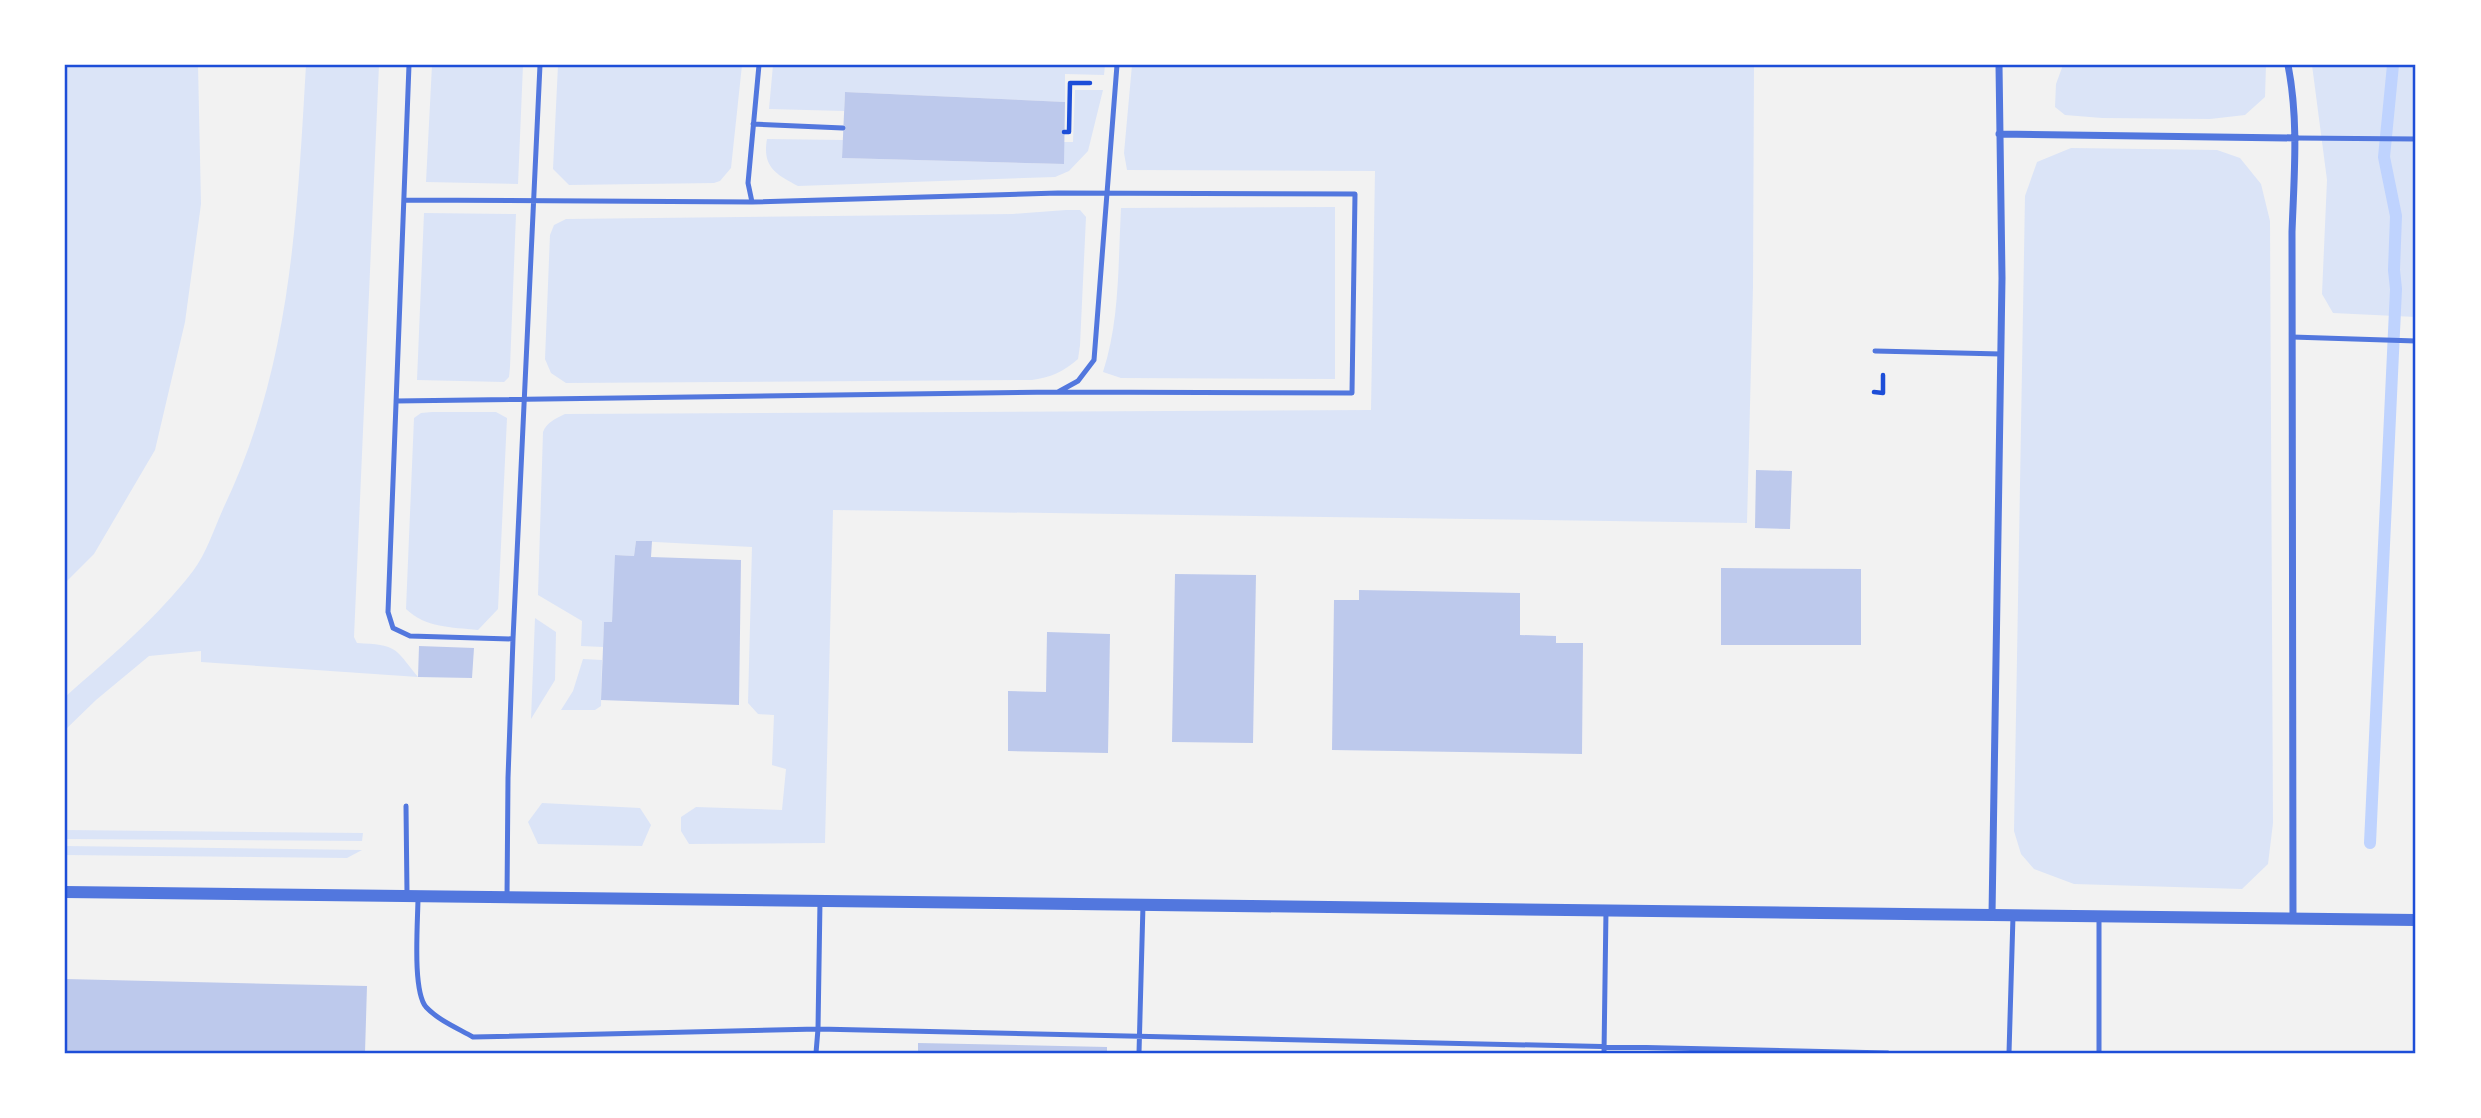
<svg xmlns="http://www.w3.org/2000/svg" width="2481" height="1118" font-family="'Source Sans 3',sans-serif">
<rect width="100%" height="100%" fill="#f2f2f2"/>
<!-- green -->
<path fill="#dbe4f7" d="M65,65h133l3,139 -16,118 -30,128 -61,104 -29,29z
M306,65h73l-25,572 3,6c40,2 37,4 61,34l-217,-15v-11l-52,5 -53,44 -31,30v-33c45,-40 91,-78 128,-126 13,-17 21,-42 30,-62 68,-141 74,-291 83,-444z
M432,65h91l-5,119 -92,-2z
M558,65h184l-11,103 -11,13 -6,2 -145,2 -16,-16z
M773,65h332l-1,10 -39,-1v28l-220,-10 -1,19 -75,-2z
M1132,65h622l-1,222 -6,236 -914,-13 -8,333 -136,1 -8,-13v-14l15,-10 86,3 4,-41 -14,-4 2,-50 -16,-1 -10,-11 4,-156 -116,-6 -2,15 -18,-1 -4,67h-8l-1,25 -22,-1 1,-25 -44,-26 5,-163c4,-10 12,-13 22,-18l806,-4 4,-239 -248,-1 -3,-17z
M2063,65h203l-1,32 -20,18 -35,4 -108,-1 -37,-3 -10,-8 1,-23z
M2312,65h104v252l-83,-4 -11,-19 5,-114z
M1075,90h28l-15,61 -19,20 -14,6 -257,9c-22,-12 -36,-19 -31,-47l76,1 -1,18 222,6v-22h9z
M2071,148l146,2 23,8 21,26 9,37 3,602 -5,41 -26,25 -168,-5 -40,-15 -13,-15 -7,-23 11,-635 12,-34z
M1335,207v172l-214,-1 -18,-6c17,-52 15,-109 18,-164z
M1066,210h14l6,7 -6,128 -2,14c-15,13 -26,18 -46,21l-466,3 -15,-10 -6,-14 5,-124 4,-10 12,-6 447,-5z
M424,213l92,1 -6,153 -1,10 -5,5 -87,-2z
M432,412h64l11,6 -9,191 -20,21c-27,-3 -52,-2 -72,-21l8,-191 7,-5z
M535,618l21,14 -1,48 -24,39z
M583,659l19,1 -1,46 -6,4h-34l12,-19z
M542,803l98,5 11,17 -9,21 -104,-2 -10,-22z
M65,830l298,3 -1,8 -297,-2z
M65,846l297,4 -15,8 -282,-3z"/>
<g fill="none" stroke-linecap="round" stroke-linejoin="round">
<!-- stream -->
<path stroke="#bfd3fe" stroke-width="12" d="M2370,843l26,-554 -2,-19 2,-54 -12,-59 9,-92"/>
</g>
<!-- building -->
<path fill="#bdc9ec" d="M845,92l220,10 -1,62 -222,-6z
M1756,470l36,1 -2,58 -35,-1z
M636,541h16l-1,16 90,3 -2,145 -138,-5 3,-78h8l3,-67 19,1z
M1721,568l140,1v76h-140z
M1175,574l81,1 -3,168 -81,-1z
M1359,590l161,3v42l36,1v7h27l-1,111 -250,-4 2,-150h25z
M1047,632l63,2 -2,119 -100,-2v-60l38,1z
M419,646l55,2 -2,30 -54,-1z
M65,979l302,7 -2,67h-300z
M918,1043l189,4v6h-189z"/>
<g fill="none" stroke-linecap="round" stroke-linejoin="round">
<!-- path -->
<path stroke="#1d4ed8" stroke-width="4.5" d="M1064,132h5l1,-49h20
M1874,392l9,1v-18"/>
<!-- service -->
<path stroke="#5277de" stroke-width="5" d="M409,65l-21,547 5,16 17,8 103,3 27,-574
M753,124l90,4
M2296,138l120,1
M404,200l348,2 306,-9 297,1 -3,199 -294,-1
M752,202l-4,-19 11,-118
M2292,337l124,4
M1875,351l126,3
M396,401l662,-9 20,-11 16,-21 23,-295
M406,806l1,88
M418,897c0,24 -6,93 8,110 12,13 31,21 47,30l345,-8 1070,24
M507,897l1,-119 5,-139
M816,1053l2,-24 2,-128
M1139,1053l4,-148
M1604,1053l2,-143
M2009,1053l4,-137
M2099,1053v-136"/>
<!-- minor -->
<path stroke="#5277de" stroke-width="7" d="M2288,65c11,56 6,111 4,167l1,687
M1999,134l297,4
M1992,915l10,-637 -3,-213"/>
<!-- tertiary -->
<path stroke="#5277de" stroke-width="12" d="M65,892l2351,28"/>
</g>
<!-- border -->
<rect width="2481" height="1118" fill="none" stroke="#ffffff" stroke-width="133"/>
<rect x="66" y="66" width="2348" height="986" fill="none" stroke="#1d4ed8" stroke-width="2.5"/>
</svg>
